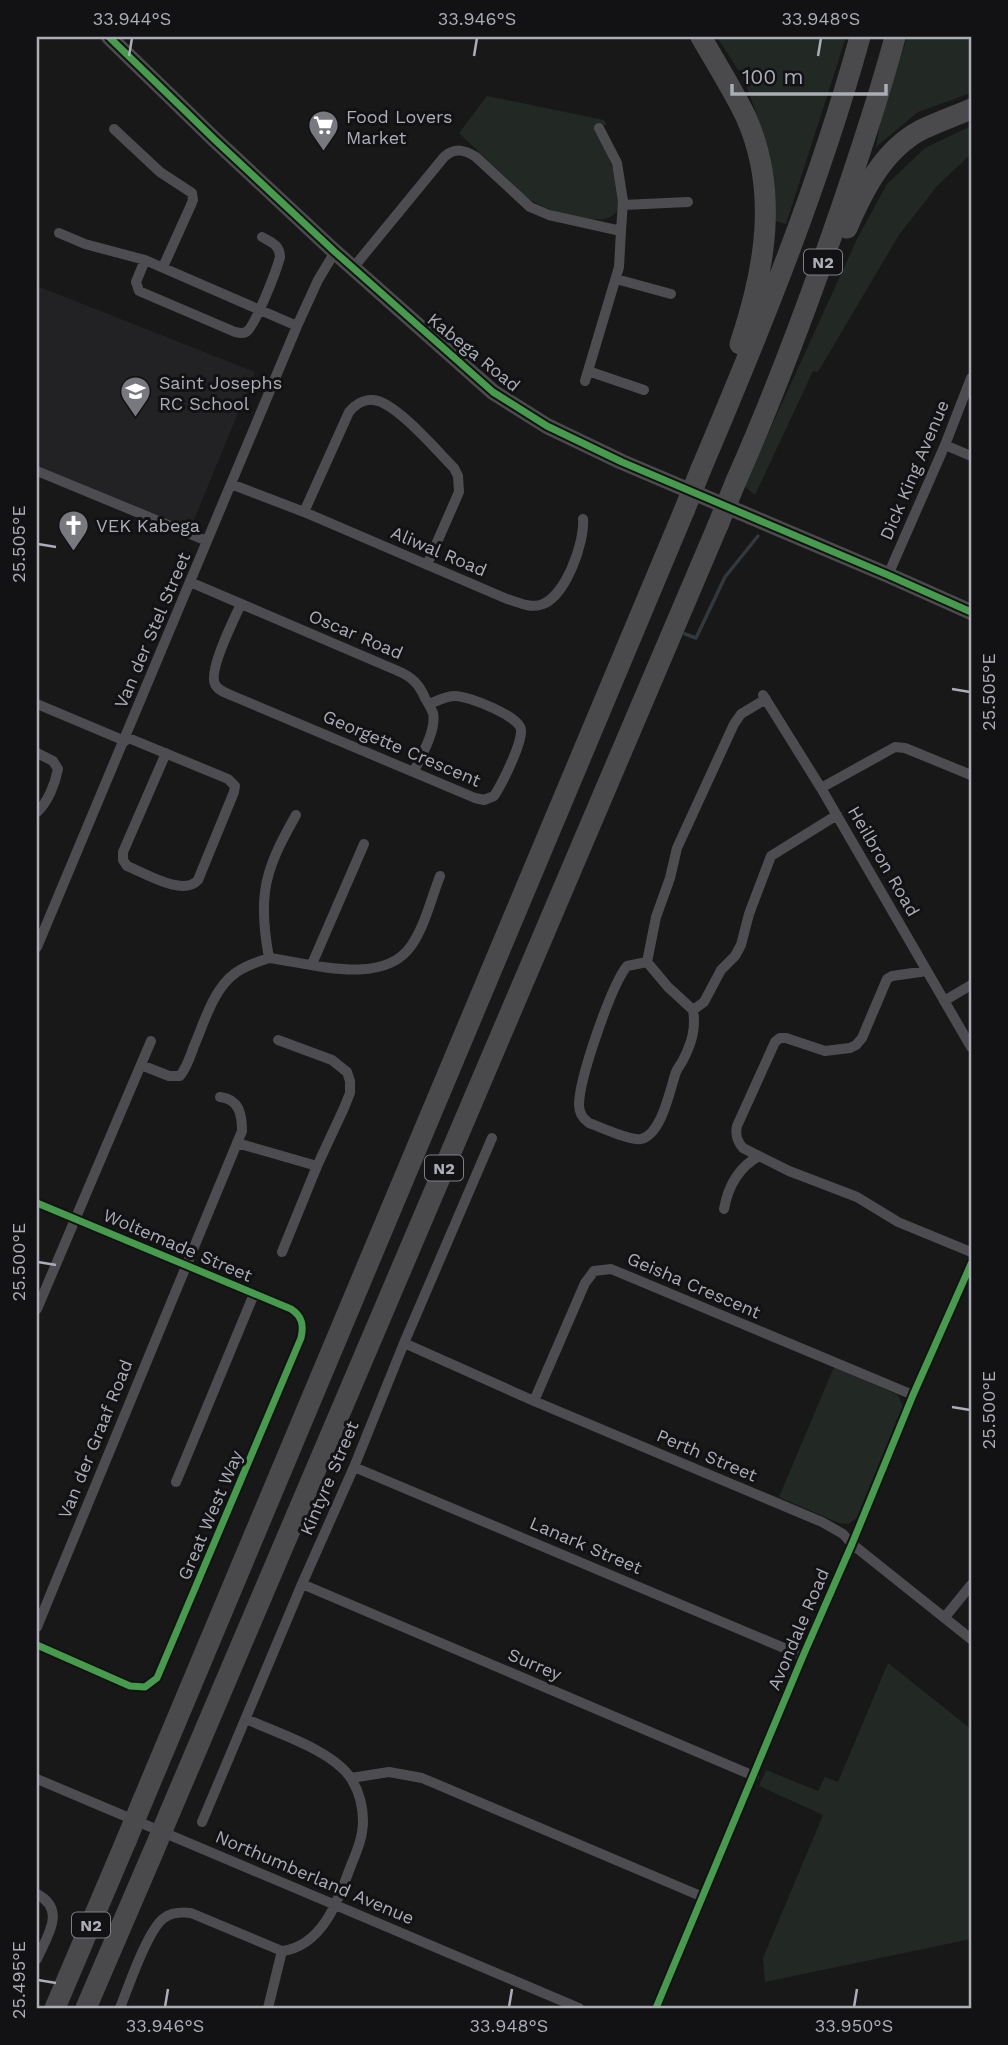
<svg xmlns="http://www.w3.org/2000/svg" width="1008" height="2045" font-family="'Work Sans',sans-serif">
<rect width="100%" height="100%" fill="#181818"/>
<!-- built -->
<path fill="#222224" d="M37,286l218,86 -62,150 -12,6 -144,-62z"/>
<!-- green -->
<path fill="#222823" d="M717,37h129l-60,187 -15,-4v-42l-7,-43 -20,-56z
M907,37h64v56l-53,19 -42,35 4,-25z
M487,96l117,24 3,5h-12c7,16 38,80 17,91 -10,6 -21,3 -32,1 -20,-4 -38,-8 -55,-21l-66,-63z
M971,126v28l-34,32 -38,49 -81,137 -5,-1 -58,124 -11,-9 114,-249 29,-53 38,-36z
M834,1367l62,27 3,3 4,10 -45,110 -9,7 -10,-1 -60,-26z
M888,1663l83,66v210l-206,43 -2,-24 60,-143 -64,-29 7,-16 52,21 7,-14 13,5z"/>
<g fill="none" stroke-linecap="round" stroke-linejoin="round">
<!-- stream -->
<path stroke="#31383e" stroke-width="3.5" d="M685,634l11,4 29,-61 33,-41"/>
<!-- street -->
<path stroke="#4d4d51" stroke-width="10" d="M114,129l46,43 32,21 1,7 -2,5 -28,62
M623,205l65,-3
M59,233l26,11 60,16 152,66
M145,260l-9,22 3,9 96,41c4,1 7,2 11,0 9,-5 31,-63 34,-75 0,-12 -9,-15 -18,-20
M353,268l91,-111c11,-10 21,-7 32,0l54,50 19,8 72,16
M616,279l55,15
M588,371l56,19
M585,381l34,-114 2,-36 2,-30 -6,-38 -18,-35
M945,445l26,11
M37,471l170,70
M231,484l73,28 203,87c11,3 22,9 33,6 25,-6 45,-63 43,-86
M304,512l45,-100c6,-7 15,-13 24,-12 22,1 65,52 81,68l4,8 1,16 -32,73
M888,575l57,-130 26,-67
M190,582l208,89c14,6 21,13 27,27 3,5 6,10 8,15 4,16 -12,44 -19,58
M241,604c-7,15 -33,67 -26,80 3,7 12,9 18,12l242,102 9,2 10,-4c8,-12 28,-52 27,-66 -1,-14 -53,-34 -66,-34 -9,0 -18,5 -26,8
M763,695l58,93 150,259
M37,704l88,37
M126,737l102,42 7,7 -1,6 -36,88c-15,17 -53,-7 -71,-14l-4,-6v-8l43,-99
M37,753l16,8 5,8c-3,15 -10,33 -21,43
M821,788l74,-41 10,1 66,27
M37,947l260,-621 21,-46 17,-28
M269,958c-4,-22 -7,-44 -4,-66 3,-27 18,-54 31,-77
M647,962l-20,4c-16,20 -48,113 -48,139 0,8 3,13 10,18 12,4 41,18 52,16 21,-5 29,-50 35,-67 2,-5 6,-9 8,-14 8,-16 12,-30 9,-48l-25,-23 -21,-25 9,-45 14,-39 7,-30 57,-124 7,-10 25,-15
M312,964l52,-120
M927,971l-35,5 -5,3 -25,59 -6,7 -6,3 -25,3 -39,-13h-6l-5,4 -38,84c-2,9 0,15 6,22l46,23 68,26 41,25 73,30
M944,1001l27,-16
M693,1010l11,-8 17,-32 14,-14 6,-11 8,-31 22,-58 66,-41
M278,1040l54,20 15,12 3,9v12l-6,15 -27,58 -35,86
M141,1065l28,11h11c7,-9 10,-19 14,-30 10,-23 19,-56 40,-72 10,-8 23,-12 35,-16 40,5 114,29 142,-12 14,-20 20,-47 29,-70
M237,1143l80,23
M37,1203l254,106c11,7 13,16 10,29l-144,340 -12,9 -15,-1 -93,-41
M724,1209c4,-22 15,-42 35,-53
M37,1309l114,-268
M404,1343l130,58 288,121 21,12 9,10 119,95
M534,1401l51,-118 9,-12 17,-2 302,126
M354,1467l449,189
M176,1482l78,-188
M302,1584l452,192
M945,1617l26,-32
M37,1627l205,-496c0,-17 -3,-32 -22,-34
M351,1778l38,-6 33,6 281,119
M37,1779l542,229
M202,1822l100,-238 52,-117 50,-124 88,-205
M37,1894c30,16 10,42 0,65
M120,2008c8,-20 28,-79 44,-90 8,-6 18,-6 27,-5l91,38c40,-5 56,-50 68,-83 6,-15 13,-30 13,-47 0,-14 -4,-29 -11,-41 -17,-29 -75,-47 -106,-61
M268,2008l14,-57
M656,2008l147,-352 49,-112 61,-149 58,-131"/>
<!-- secondary -->
<path stroke="#4b4b4e" stroke-width="16" d="M109,37l106,103 120,112 158,140 54,34 75,36 266,113 83,37"/>
<!-- highway -->
<path stroke="#4a4a4d" stroke-width="21" d="M701,37c15,26 32,53 45,80 33,74 19,153 -6,227
M847,228c16,-37 36,-78 74,-98 16,-8 34,-14 50,-21
M701,469c60,-141 118,-284 159,-432
M736,481c40,-90 74,-182 106,-275 19,-56 38,-112 53,-169
M143,1800l541,-1289
M170,1812l548,-1287
M55,2008l71,-167
M86,2008l68,-158"/>
<!-- highway-bridge -->
<path stroke="#4a4a4d" stroke-width="21" d="M684,511l17,-42
M718,525l18,-44
M126,1841l17,-41
M154,1850l16,-38"/>
<defs>
<path id="cycleway" d="M109,37l106,103 120,112 158,140 54,34 75,36 266,113 83,37
M37,1203l254,106c11,7 13,16 10,29l-144,340 -12,9 -15,-1 -93,-41
M656,2008l147,-352 49,-112 61,-149 58,-131"/>
</defs>
<!-- cycleway casing -->
<use href="#cycleway" stroke="#121214" stroke-width="11"/>
<!-- cycleway -->
<use href="#cycleway" stroke="#469c4c" stroke-width="7"/>
</g>
<!-- ticks -->
<path fill="none" stroke="#abadb7" stroke-width="2.5" d="M129,56l3,-18M474,56l3,-18M818,56l3,-18M38,544l18,3M952,689l18,3M38,1262l18,3M952,1407l18,3M38,1980l18,3M165,2007l3,-18M509,2007l3,-18M854,2007l3,-18"/>
<!-- icons -->
<defs>
<symbol id="supermarket-pin" viewBox="-11 -11 22 30"><path d="M0 17L-7.5 6A9.5 9.5 0 1 1 7.5 6Z" fill="#78797f" stroke="#121214"/><path d="M-6-5.5h2.5l.6 2H6L4.5 2H-2.5L-4.4-4H-6ZM-1.5 3.2a1.3 1.3 0 1 0 .1 0ZM3 3.2a1.3 1.3 0 1 0 .1 0Z" fill="#fff"/></symbol>
<symbol id="school-pin" viewBox="-11 -11 22 30"><path d="M0 17L-7.5 6A9.5 9.5 0 1 1 7.5 6Z" fill="#78797f" stroke="#121214"/><path d="M0-5L7-2L0 1L-7-2ZM-4 1L0 2.5L4 1V4Q0 6-4 4Z" fill="#fff"/></symbol>
<symbol id="church-pin" viewBox="-11 -11 22 30"><path d="M0 17L-7.5 6A9.5 9.5 0 1 1 7.5 6Z" fill="#78797f" stroke="#121214"/><path d="M-1.2-6h2.4v3.5h3.3v2.4h-3.3V6h-2.4V-.1h-3.3v-2.4h3.3Z" fill="#fff"/></symbol>
</defs>
<g fill-rule="evenodd">
<use href="#supermarket-pin" x="306" y="108" width="35" height="47"/>
<use href="#school-pin" x="118" y="374" width="35" height="47"/>
<use href="#church-pin" x="56" y="508" width="35" height="47"/>
</g>
<g text-anchor="middle" dominant-baseline="central" stroke-width="6" stroke-linejoin="round" paint-order="stroke">
<!-- shield labels -->
<g fill="#121214" stroke="#7d7e86" stroke-width="2">
<rect x="804" y="249.5" width="38" height="25" rx="5"/>
<rect x="425" y="1155.5" width="38" height="25" rx="5"/>
<rect x="72" y="1912.5" width="38" height="25" rx="5"/>
</g>
<g font-size="16" font-weight="bold" fill="#abadb7">
<text x="823" y="262">N2</text>
<text x="444" y="1168">N2</text>
<text x="91" y="1925">N2</text>
</g>
<!-- poi labels -->
<g font-size="18" fill="#abadb7" stroke="#121214" text-anchor="start">
<text x="346" y="116">Food Lovers<tspan x="346" dy="21">Market</tspan></text>
<text x="159" y="382">Saint Josephs<tspan x="159" dy="21">RC School</tspan></text>
<text x="96" y="525">VEK Kabega</text>
</g>
<!-- street labels -->
<g font-size="18" fill="#abadb7" stroke="#121214">
<text transform="translate(474 352) rotate(39)">Kabega Road</text>
<text transform="translate(914 470) rotate(-67)">Dick King Avenue</text>
<text transform="translate(439 551) rotate(23)">Aliwal Road</text>
<text transform="translate(152 630) rotate(-67)">Van der Stel Street</text>
<text transform="translate(356 634) rotate(23)">Oscar Road</text>
<text transform="translate(402 748) rotate(23)">Georgette Crescent</text>
<text transform="translate(884 861) rotate(60)">Heilbron Road</text>
<text transform="translate(178 1245) rotate(23)">Woltemade Street</text>
<text transform="translate(694 1285) rotate(23)">Geisha Crescent</text>
<text transform="translate(95 1439) rotate(-68)">Van der Graaf Road</text>
<text transform="translate(707 1455) rotate(23)">Perth Street</text>
<text transform="translate(329 1478) rotate(-67)">Kintyre Street</text>
<text transform="translate(210 1515) rotate(-67)">Great West Way</text>
<text transform="translate(586 1545) rotate(23)">Lanark Street</text>
<text transform="translate(798 1629) rotate(-67)">Avondale Road</text>
<text transform="translate(535 1664) rotate(23)">Surrey</text>
<text transform="translate(315 1877) rotate(23)">Northumberland Avenue</text>
</g>
</g>
<!-- border -->
<rect width="1008" height="2045" fill="none" stroke="#121214" stroke-width="77"/>
<!-- scale -->
<path d="M732 84v10h154v-10" fill="none" stroke="#abadb7" stroke-width="3.5"/>
<text x="742" y="84" font-size="21" fill="#abadb7" stroke="#121214" stroke-width="5" paint-order="stroke">100 m</text>
<rect x="38" y="38" width="932" height="1969" fill="none" stroke="#abadb7" stroke-width="2.5"/>
<g font-size="18" text-anchor="middle" fill="#abadb7">
<text x="132" y="25">33.944°S</text>
<text x="477" y="25">33.946°S</text>
<text x="821" y="25">33.948°S</text>
<text transform="translate(19 544) rotate(-90)" y="6">25.505°E</text>
<text transform="translate(989 692) rotate(-90)" y="6">25.505°E</text>
<text transform="translate(19 1262) rotate(-90)" y="6">25.500°E</text>
<text transform="translate(989 1410) rotate(-90)" y="6">25.500°E</text>
<text transform="translate(19 1980) rotate(-90)" y="6">25.495°E</text>
<text x="165" y="2032">33.946°S</text>
<text x="509" y="2032">33.948°S</text>
<text x="854" y="2032">33.950°S</text>
</g>
</svg>
